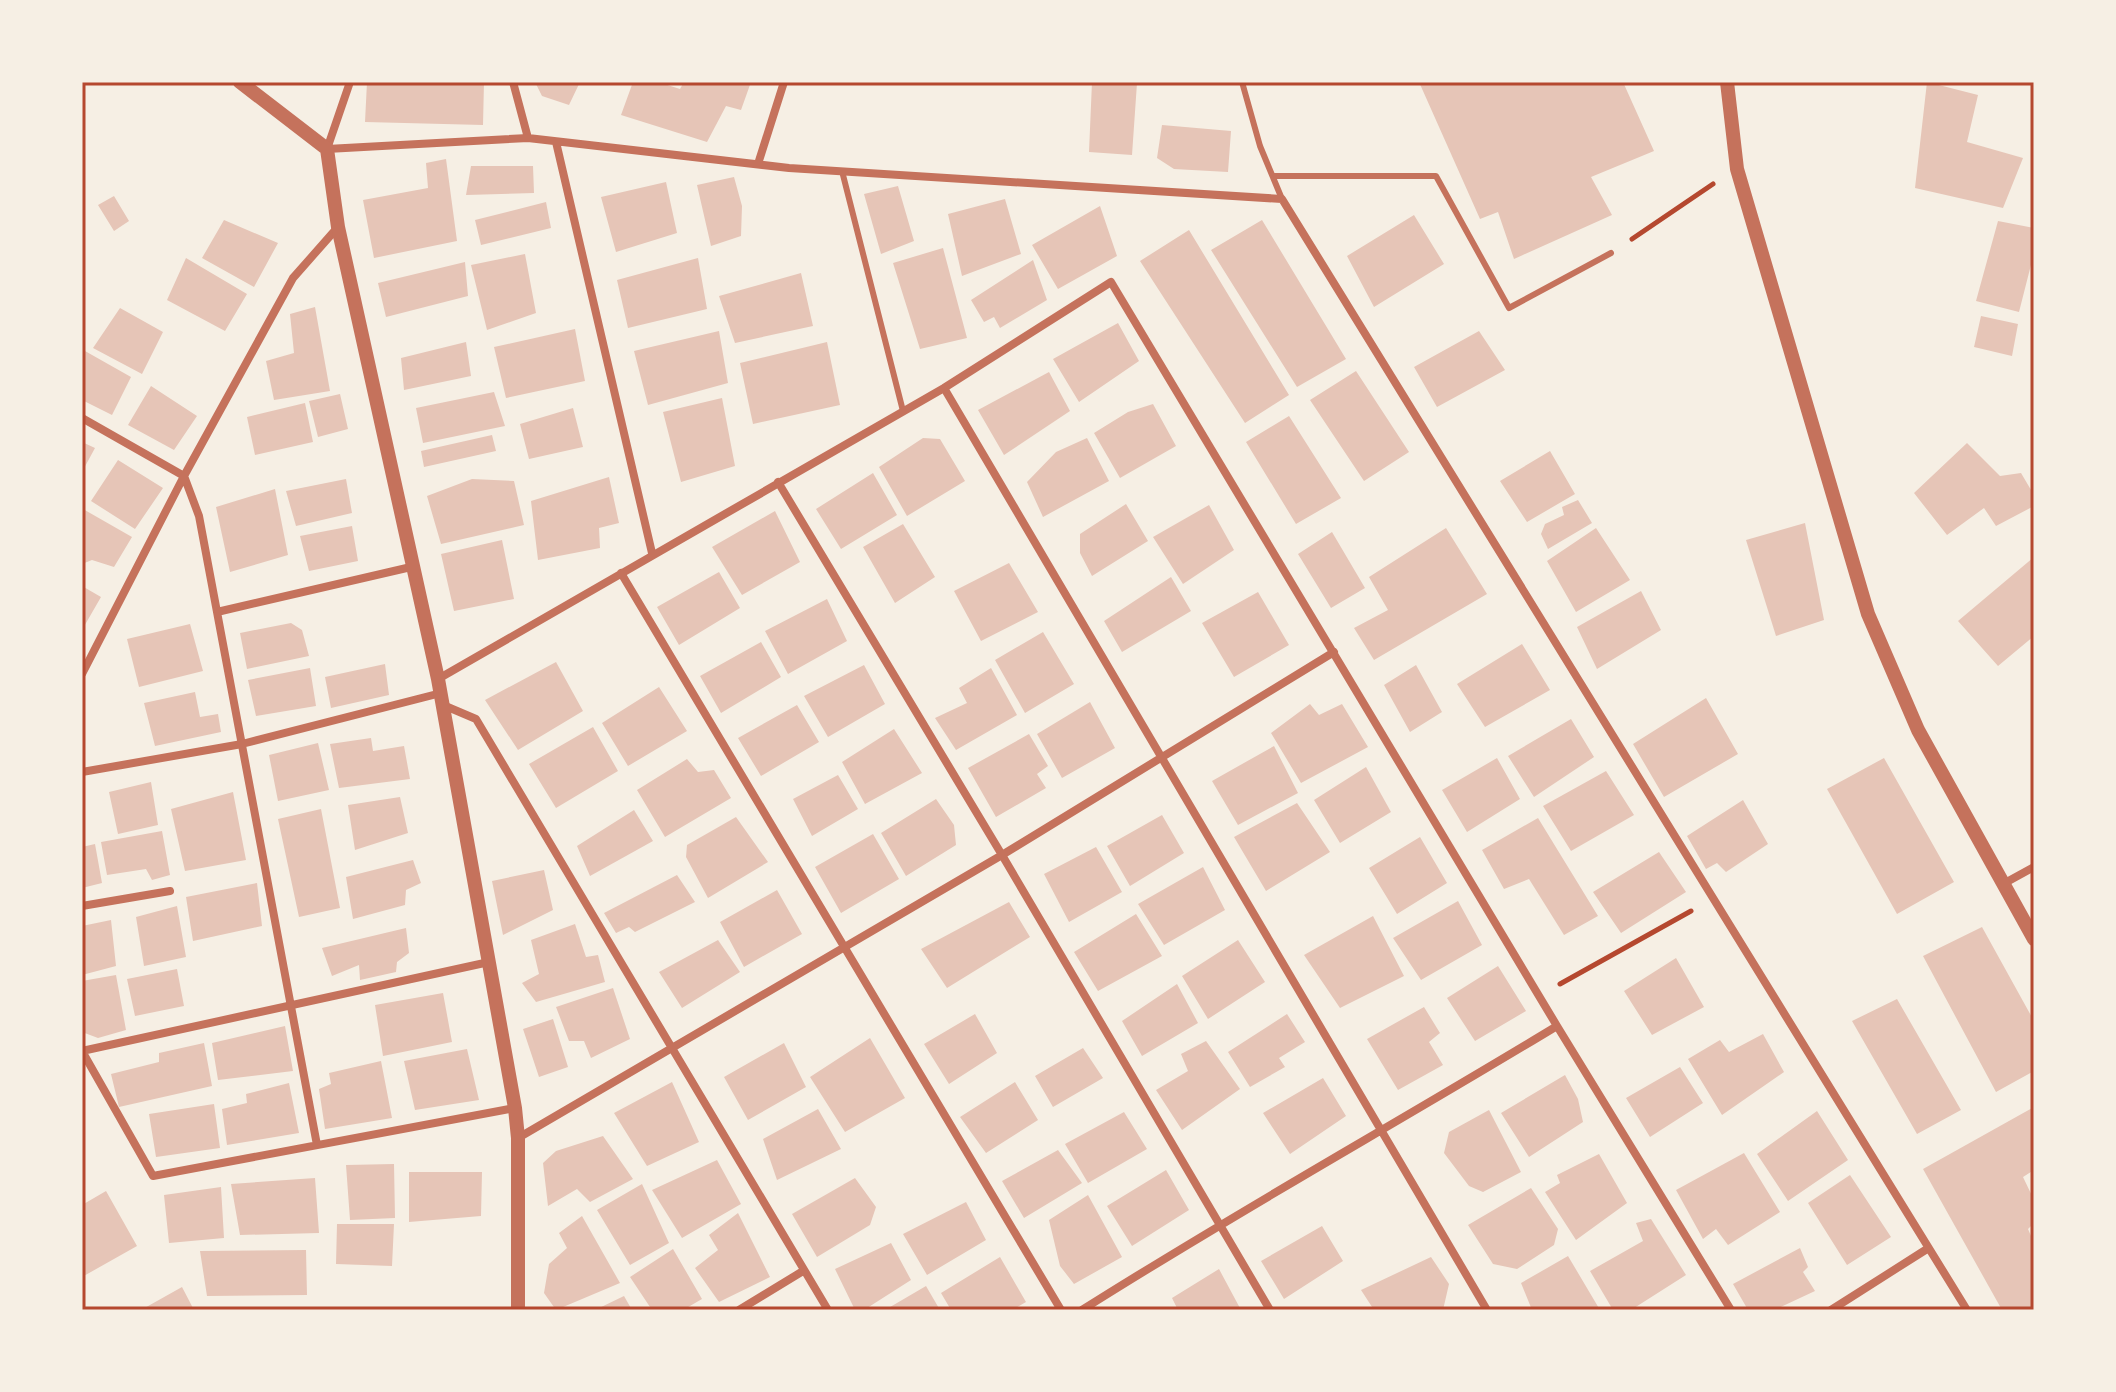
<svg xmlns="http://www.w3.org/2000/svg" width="2116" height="1392" font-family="'Open Sans',sans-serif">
<rect width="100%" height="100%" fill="#f6efe4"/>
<!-- building -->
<path fill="#e6c5b7" d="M367,82h117l-1,43 -118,-3z
M535,82h45l-11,23 -27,-9z
M633,82h25l22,7 4,-7h67l-10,28 -15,-4 -19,36 -86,-27z
M1092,82l45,1 -5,72 -43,-3z
M1419,82h204l31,69 -63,26 21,38 -98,44 -16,-47 -18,7z
M1927,82l51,13 -11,47 56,16 -20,50 -88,-20z
M1162,125l69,6 -3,41 -54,-3 -17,-11z
M446,159l11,82 -83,17 -11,-58 65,-12 -2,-25z
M471,166h62l1,27 -68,2z
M734,177l8,29 -1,30 -30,10 -14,-61z
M666,182l11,51 -61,19 -15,-55z
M898,186l16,55 -33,13 -17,-60z
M114,196l15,25 -15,10 -16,-26z
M1005,199l16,55 -59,22 -14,-62z
M546,202l5,26 -70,17 -6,-25z
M1100,206l17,50 -59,33 -26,-44z
M1414,215l30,49 -70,43 -27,-51z
M224,220l54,23 -24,44 -52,-29z
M1262,220l84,139 -49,28 -86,-137z
M1998,221l36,7v25l-15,59 -43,-11z
M1189,230l100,165 -44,28 -105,-162z
M943,248l24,90 -47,11 -27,-86z
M525,254l11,59 -49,17 -16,-65z
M186,258l61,36 -22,37 -58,-31z
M698,258l9,51 -79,19 -11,-48z
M1033,260l14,40 -47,28 -6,-11 -10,5 -13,-22z
M465,262l3,34 -82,21 -8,-34z
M801,273l12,53 -78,17 -16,-47z
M315,307l15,84 -56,9 -8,-39 28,-8 -4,-39z
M120,308l43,24 -21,42 -49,-26z
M1981,316l37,8 -6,32 -38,-9z
M1118,323l21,38 -60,41 -26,-43z
M575,329l10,52 -79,17 -12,-51z
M719,331l9,52 -80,22 -14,-54z
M1479,331l26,39 -68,37 -23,-40z
M466,342l5,34 -67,14 -3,-32z
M827,342l13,63 -87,19 -13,-61z
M85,351l46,26 -19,38 -30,-15z
M1356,371l53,81 -45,29 -54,-81z
M1049,372l21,39 -66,44 -26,-45z
M151,386l46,30 -23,34 -46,-25z
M494,392l11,34 -82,17 -7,-35z
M340,394l8,35 -30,8 -9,-36z
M722,398l13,68 -54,16 -18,-70z
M305,403l8,39 -58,13 -8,-38z
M1153,404l23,42 -56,32 -26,-45 34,-21z
M573,408l10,39 -54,12 -9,-35z
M1289,416l52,82 -45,26 -50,-82z
M492,435l4,16 -72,16 -3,-16z
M923,438l17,1 25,42 -58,35 -28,-49z
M1087,438l22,43 -66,36 -16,-35 29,-30z
M82,442l13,6 -13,24z
M1967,443l33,33 21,-3 13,22v11l-38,20 -12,-18 -37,27 -33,-42z
M1550,451l25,43 -48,28 -27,-41z
M118,460l45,28 -28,41 -44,-28z
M873,473l24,42 -56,34 -25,-40z
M609,477l10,46 -20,5 1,20 -62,12 -7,-59z
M346,479l6,34 -56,13 -10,-35z
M472,479l42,2 10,44 -83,19 -14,-48z
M275,489l13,66 -58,17 -14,-65z
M1578,500l14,23 -44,26 -7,-15 4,-10 19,-9 -2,-8z
M1126,504l22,37 -56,35 -12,-23v-19z
M1209,505l25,45 -51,34 -30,-47z
M83,509l49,28 -18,30 -22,-7 -10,4z
M775,511l25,51 -58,33 -30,-48z
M1805,523l19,97 -48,16 -30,-96z
M903,524l32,53 -40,26 -32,-56z
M352,526l6,35 -49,10 -9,-35z
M1446,528l41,66 -113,66 -20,-32 34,-18 -19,-33z
M1596,528l34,52 -54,32 -29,-51z
M1332,532l33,56 -34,20 -33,-54z
M502,540l12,59 -60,12 -13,-57z
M2034,557v79l-36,30 -40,-45z
M1009,563l29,49 -57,29 -27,-50z
M719,572l21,36 -61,37 -22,-38z
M1171,577l20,34 -69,41 -18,-31z
M82,586l19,11 -19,33z
M1641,591l20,39 -64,39 -20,-42z
M1258,592l31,53 -55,32 -32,-54z
M827,599l20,42 -59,33 -23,-43z
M291,623l11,7 7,26 -62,13 -7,-36z
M190,624l13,47 -64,16 -12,-48z
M1043,632l31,52 -49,29 -30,-53z
M761,642l20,35 -60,36 -21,-37z
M1522,644l28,46 -65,37 -28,-43z
M556,662l27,49 -65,39 -33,-50z
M385,664l4,31 -58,13 -6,-31z
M864,665l21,39 -57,33 -24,-41z
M1416,665l26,47 -32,20 -26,-47z
M310,668l6,38 -60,10 -8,-36z
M991,668l26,47 -61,35 -21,-32 32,-15 -8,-15z
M659,687l28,44 -59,35 -26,-43z
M195,692l5,25 18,-3 3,18 -66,14 -11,-43z
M1706,698l32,56 -74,43 -31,-53z
M1090,702l25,46 -53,30 -25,-44z
M1310,704l9,11 23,-11 26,43 -67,36 -30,-50z
M797,705l22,37 -58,34 -23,-38z
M1571,719l23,38 -60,40 -26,-41z
M593,727l25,44 -62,37 -27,-44z
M894,729l28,44 -57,31 -23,-42z
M1029,734l19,32 -11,8 9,14 -50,29 -28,-49z
M371,738l2,13 31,-5 6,33 -71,9 -9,-44z
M318,743l11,47 -51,11 -9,-46z
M1274,746l24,47 -60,32 -26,-44z
M1497,758l23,41 -53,33 -25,-42z
M1884,758l70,124 -57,32 -70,-125z
M687,759l11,13 16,-2 17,28 -66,39 -28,-47z
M1366,767l25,45 -51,31 -26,-43z
M1606,771l28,44 -63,36 -28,-45z
M838,775l20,34 -46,27 -19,-37z
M151,782l7,43 -40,9 -9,-42z
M233,792l13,68 -61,11 -14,-62z
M400,797l8,36 -53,17 -7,-45z
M936,799l18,26 2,20 -50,31 -25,-43z
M1743,800l25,44 -42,28 -9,-9 -11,6 -19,-33z
M1297,803l33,49 -64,39 -32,-54z
M321,809l19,99 -41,9 -21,-98z
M634,810l19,31 -63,35 -13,-30z
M1162,815l22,38 -54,33 -23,-40z
M736,817l32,45 -60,36 -22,-41 1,-12z
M1538,818l60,98 -34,19 -35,-56 -25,10 -22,-39z
M162,831l8,44 -18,5 -6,-11 -39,6 -6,-33z
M873,834l26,45 -58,34 -26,-46z
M1420,837l27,46 -50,31 -28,-46z
M95,844l7,39 -20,5v-41z
M1096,847l26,45 -53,30 -25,-48z
M1659,852l27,40 -65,41 -28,-41z
M413,860l8,23 -15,7 -1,15 -52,14 -7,-42z
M1203,867l22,43 -61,35 -26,-41z
M544,870l9,40 -50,25 -11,-54z
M677,875l18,27 -60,30 -6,-5 -13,6 -12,-20z
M257,883l5,43 -69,15 -7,-44z
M777,890l25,44 -58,33 -24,-45z
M1458,901l24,44 -61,35 -28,-42z
M1009,902l21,35 -83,51 -26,-39z
M177,906l9,51 -42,9 -8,-49z
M1136,914l26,42 -64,35 -24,-39z
M1373,916l31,60 -64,32 -36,-53z
M111,920l5,46 -34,9v-49z
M575,924l11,33 12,-2 7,27 -69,20 -14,-19 17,-9 -8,-34z
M1982,927l52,94v50l-38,21 -73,-136z
M406,928l3,25 -12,9 -1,10 -36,8 -1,-15 -27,11 -10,-28z
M718,940l22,32 -58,36 -23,-36z
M1238,940l27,42 -57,37 -26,-43z
M1676,958l28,49 -52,28 -28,-44z
M1498,966l28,45 -51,30 -28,-43z
M177,969l7,37 -49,10 -8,-37z
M116,975l10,55 -28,8 -16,-6v-51z
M1177,984l21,39 -56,33 -20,-35z
M613,988l17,51 -39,19 -7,-17h-15l-13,-34z
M443,993l9,49 -69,14 -8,-51z
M1897,999l64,111 -44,24 -65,-113z
M1424,1007l16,26 -11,9 14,23 -45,25 -31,-51z
M975,1014l22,39 -48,31 -25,-40z
M1287,1014l18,28 -26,16 6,9 -35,20 -22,-35z
M553,1019l15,48 -29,10 -16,-48z
M285,1026l8,45 -75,9 -6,-37z
M1763,1034l21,38 -62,43 -34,-56 32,-19 9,12z
M870,1038l35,60 -60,34 -35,-55z
M1206,1041l34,48 -58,41 -26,-40 32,-19 -7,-17z
M204,1043l8,43 -93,21 -8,-33 48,-12v-9z
M784,1043l22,44 -58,33 -24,-43z
M1083,1048l20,30 -50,29 -18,-31z
M467,1049l12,51 -64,10 -11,-49z
M381,1061l11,57 -67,11 -6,-40 12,-5 -2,-11z
M1680,1067l23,36 -53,34 -24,-39z
M1565,1075l13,24 5,23 -54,35 -28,-44z
M1323,1078l23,38 -56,38 -27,-41z
M672,1082l27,60 -52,24 -33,-53z
M1015,1082l23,38 -52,33 -26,-36z
M289,1083l10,50 -72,12 -5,-36 25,-6 -1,-9z
M214,1104l6,44 -64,9 -7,-43z
M2034,1107v63l-11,7 11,23v23l-6,6 6,14v67h-32l-79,-141z
M818,1109l23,40 -64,31 -14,-41z
M1489,1110l32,62 -38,20 -14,-6 -25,-33 5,-21z
M1817,1111l31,49 -60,41 -31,-47z
M1124,1112l23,37 -59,34 -23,-39z
M603,1136l30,43 -43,23 -13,-13 -29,17 -5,-43 13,-12z
M1058,1150l24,33 -58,35 -22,-37z
M1744,1153l36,59 -52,33 -12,-16 -13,10 -27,-49z
M1599,1154l28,49 -51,37 -31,-48 15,-9 -3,-8z
M717,1160l24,44 -59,34 -30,-48z
M394,1164l1,54 -45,2 -4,-55z
M1166,1170l23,40 -57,36 -25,-40z
M409,1172h73l-1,44 -72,6z
M1850,1175l41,62 -44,28 -39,-62z
M315,1178l4,55 -79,2 -9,-51z
M855,1178l21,29 -6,18 -53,32 -25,-43z
M642,1184l27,59 -39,22 -33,-55z
M221,1187l3,51 -55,5 -5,-48z
M1531,1188l27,41 -4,16 -37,24 -24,-5 -25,-39z
M106,1191l31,55 -55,31v-72z
M1088,1195l34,62 -48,27 -14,-18 -11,-46z
M966,1202l20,38 -59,35 -24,-41z
M738,1213l32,64 -51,25 -24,-34 23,-18 -9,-15z
M582,1216l38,67 -64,27 -12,-17 5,-29 18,-16 -8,-15z
M1651,1219l35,56 -55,35h-18l-23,-39 53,-30 -7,-18z
M337,1224h57l-2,42 -56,-2z
M1322,1226l21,35 -59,38 -23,-38z
M891,1243l20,37 -47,30h-9l-20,-41z
M1800,1248l8,19 -5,5 12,19 -41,19h-26l-15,-26z
M673,1249l29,50 -19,11h-31l-22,-33z
M306,1250l1,45 -100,1 -7,-45z
M1568,1256l32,54h-68l-11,-27z
M1000,1257l26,45 -14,8h-61l-10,-17z
M1431,1257l18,27 -6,26h-69l-13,-20z
M1219,1269l22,41h-63l-6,-12z
M926,1286l14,24h-55z
M182,1287l12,23h-53z
M624,1296l8,14h-37z"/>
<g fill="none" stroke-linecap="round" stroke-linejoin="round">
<!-- path -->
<path stroke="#b5482f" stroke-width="5" d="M1632,239l81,-55
M1560,984l131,-73"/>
<!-- service -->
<path stroke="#c5725c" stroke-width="6" d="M1242,82l18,64 22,53
M842,171l61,240
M1275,176h161l73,132 102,-55"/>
<!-- minor -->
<path stroke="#c5725c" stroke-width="8" d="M350,82l-23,67 201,-11 261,30 493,31 685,1111
M513,82l15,56
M556,142l96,411
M758,164l26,-82
M944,388l543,922
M82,418l102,58 15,40 118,629
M621,573l440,737
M217,612l194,-45
M82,674l102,-198 109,-198 45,-51
M438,679l506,-291 167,-106 446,744 174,284
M443,705l33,14 352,591
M82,772l160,-28 199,-51
M2003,884l31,-17
M82,906l88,-15
M82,1051l71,125 362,-68
M82,1051l407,-89
M518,1138l484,-283 -224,-373
M739,1310l64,-39
M1082,1310c156,-99 317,-188 475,-284
M1270,1310l-268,-455 332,-203
M1831,1310l96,-61"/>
<!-- tertiary -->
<path stroke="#c5725c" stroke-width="14" d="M240,82l87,67 11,78 100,452 77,429 3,30v172
M1727,82l10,87 131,445 50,116 116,209"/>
</g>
<!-- border -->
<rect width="2116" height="1392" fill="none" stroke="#f6efe4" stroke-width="168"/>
<rect x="84" y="84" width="1948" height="1224" fill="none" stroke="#b5482f" stroke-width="3"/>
</svg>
